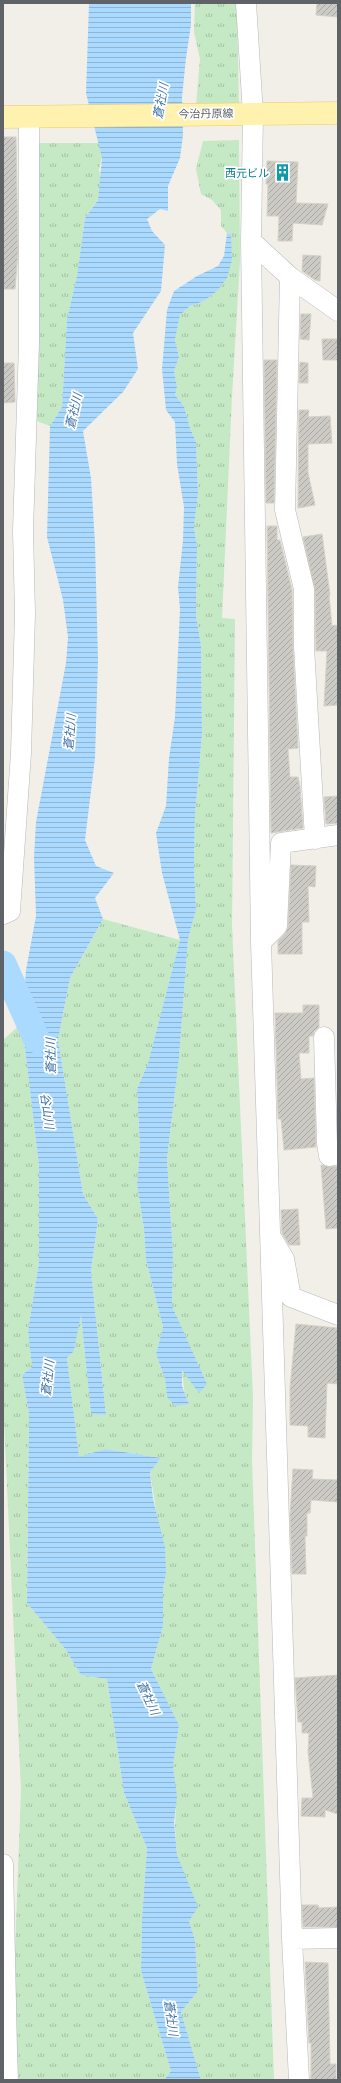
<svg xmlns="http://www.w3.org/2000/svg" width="341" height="2083" font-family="Rubik,'Noto Sans JP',sans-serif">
<defs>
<pattern id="grass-tufts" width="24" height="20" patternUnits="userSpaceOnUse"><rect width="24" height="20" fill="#c5e8c5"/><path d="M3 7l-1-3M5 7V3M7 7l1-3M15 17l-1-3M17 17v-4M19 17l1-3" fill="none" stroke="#a3c0a4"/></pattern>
<pattern id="water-rules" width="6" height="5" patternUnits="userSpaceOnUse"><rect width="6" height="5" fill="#aadaff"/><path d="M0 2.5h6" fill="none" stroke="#8eb4d2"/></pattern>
<pattern id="building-hatch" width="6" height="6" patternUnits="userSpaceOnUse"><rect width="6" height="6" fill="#cccac5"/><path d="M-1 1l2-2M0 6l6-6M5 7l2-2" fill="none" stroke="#a9a8a4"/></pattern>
</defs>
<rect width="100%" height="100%" fill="#f1efe8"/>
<!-- grass -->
<path fill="url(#grass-tufts)" d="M195,3h42l2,105 -43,-2 4,-47 -6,-27z
M239,140l1,121 -8,135 -10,222 13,1 -3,307 21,472 -1,63 22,619h-73l-20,-68 17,-21 -3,-51 -6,-19 -12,-66 -2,-27 1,-24 -3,-38 6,-41 -28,-56 12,-43v-37l3,-15 -16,-102 11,-14 -56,-9 -26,9 -12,-100 7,-7 7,-37 10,100h15l-15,-143 7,-52 -15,-25 -25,-154 12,-62 33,-59 77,21 -32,123 -11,26 3,59 -3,36 7,45 2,31 17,67 -7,27 9,25 2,18 22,7 -5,-14 -2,-21 24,15 -34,-78 1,-51 -6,-96 12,-101 9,-119 8,-29 -2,-43 1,-53 7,-79 -1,-90 -5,-29 1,-69 -3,-20 4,-33 -2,-52 -6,-14 -6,-22 -9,-11 2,-8 -3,-16 5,-14 -4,-17 5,-25 10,-9 14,-5 13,-10 14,-57 -4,-1 -6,-7v-16l-9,-10 -11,-6 -5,-25 7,-28z
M39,143h59l6,4 -5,23 5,21 -19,27 -8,58 -10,43 -5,88 -12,19 -19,-7z
M22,1023l17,143v96l-11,69 4,36 -10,8 7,39 -2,189 39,47 15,25 26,4 17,114 23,55 -5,70 -1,53 30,100 -7,9h-146l-4,-102 7,-188 -18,-391v-359z"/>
<!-- water -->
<path fill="url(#water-rules)" d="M89,3h102v22l-5,33 -4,39 1,38 -3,23 -12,28v25l-8,-2 -13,10 5,12 13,14 -4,46 -28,42 5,36 -15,23 -40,39 8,47 4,65 3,117 -3,98 -10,82 11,26 18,7 -19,25 8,21 -33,59 -12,62 25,154 15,25 -7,52 15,144 -15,-1 -10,-99 -7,36 -7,7 12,99 26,-8 56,9 -11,14 3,27 12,48 1,27 -3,15v37l-12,43 28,56 -6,41 4,31 -3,25 3,33 21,52 -9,14 6,19 3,51 -17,21 20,68h-37l7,-9 -30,-100 1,-53 5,-70 -23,-55 -17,-114 -26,-4 -15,-25 -39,-47 2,-189 -7,-39 10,-8 -4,-36 11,-69v-96l-17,-143 4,-53 10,-54 -2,-59 2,-35 30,-159 2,-26 -5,-37 -16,-63 3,-111 12,-19 5,-88 10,-43 8,-58 13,-18 4,-42 -16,-65z
M227,233l4,1 1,26 -5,18 -10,13 -13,10 -14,5 -10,9 -5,25 4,17 -5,14 3,16 -2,8 9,11 6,22 6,14 2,52 -4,33 3,20 -1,69 5,29 1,90 -7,79 -1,53 2,43 -8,29 -9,119 -12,101 6,96 -1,51 35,78 -8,9 -17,-23v16l7,18 -14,2 -8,-9 -2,-18 -9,-25 7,-27 -17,-67 -2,-31 -7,-45 3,-36 -3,-59 11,-26 32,-123 -18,-67 -6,-40 10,-27 3,-48 6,-41 5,-108 -2,-22 5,-47 1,-33 -7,-43 -2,-42 -9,-12 -4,-41 5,-59 7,-19 23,-15 21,-10 6,-10z"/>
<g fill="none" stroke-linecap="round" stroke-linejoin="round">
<!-- river -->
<path stroke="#aadaff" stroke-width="27" d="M3,964l34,76"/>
</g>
<!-- building -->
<path fill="url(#building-hatch)" stroke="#d6d1c6" d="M317,3h21v14l-22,-2z
M3,137h13l2,115 -3,37h-12z
M267,161l31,1 -2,41 32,1 -6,21 -29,-2 -1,18h-14l1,-25h-12l1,-32h-2z
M303,255l18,1 -1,25 -5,-1 -13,-9z
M301,314h10l-2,26 -9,-1z
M322,339h16v21h-15z
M264,360h13l-3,143h-8z
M300,362l8,1v20h-9z
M3,363h11l1,39 -12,1z
M299,410h10l-1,7 22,-1 2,27 -24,1v29l7,32 -17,3z
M267,526h10v14h3l12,50 1,58 5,100 -10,1 2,28h8l2,10 3,41 -32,5z
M322,534l8,61h-1l3,31 4,-1 2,3v77l-14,1 3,-55h-11l-1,-62 -12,-52z
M338,796v27l-12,1 -2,-27z
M291,865l25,1 -1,21 -7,-1 1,36h-7v32h-24v-13l7,-7 3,-7z
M303,1005h16v22l-5,4 -1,5h-4v17h-10l2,26 13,-1 2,69 -32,3 -3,-31h-3v-3l-3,-103h28z
M321,1165l10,2 7,-1v62l-12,1z
M298,1209l2,36h-11l-7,-12 -1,-23z
M296,1324l42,4v56l-11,-1 -2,55 -17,-1v-11l-18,-1v-37z
M293,1469l20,1 -1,9 26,1v22l-27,-2 -1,13h-3v23h-2l1,38h-14l-2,-59z
M338,1675v139l-13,-4v7l-24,-1 1,-18h11l-5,-46 1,-19h-7v-11h-4l-3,-44z
M302,1905h16l1,3 19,-1v20h-35z
M305,1962l23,1 2,101h6v16h-25v-37h-2z"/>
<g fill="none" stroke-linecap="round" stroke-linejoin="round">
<defs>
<path id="minor" d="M246,3l7,111 -2,127 10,701 31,997 7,141
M251,241l39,36 48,34
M290,277l-5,233 19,79v58l11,192
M3,914l7,-3 11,-158 4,-139 -2,-83 6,-188v-227
M261,942l16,-16 4,-83 57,-8
M324,1037l3,106 2,13 9,-2
M272,1239l12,20 7,38 47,18
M3,1864l4,187 -4,2
M292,1939l46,-1
M7,2051l1,29"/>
<path id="major" d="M3,117l335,-4"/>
</defs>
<!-- minor casing -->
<use href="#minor" stroke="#b5b8bc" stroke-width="21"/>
<!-- major casing -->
<use href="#major" stroke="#f2c960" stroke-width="23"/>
<!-- minor -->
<use href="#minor" stroke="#fff" stroke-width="20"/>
<!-- major -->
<use href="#major" stroke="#fff2af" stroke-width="22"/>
</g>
<!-- icons -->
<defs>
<symbol id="building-bare" viewBox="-9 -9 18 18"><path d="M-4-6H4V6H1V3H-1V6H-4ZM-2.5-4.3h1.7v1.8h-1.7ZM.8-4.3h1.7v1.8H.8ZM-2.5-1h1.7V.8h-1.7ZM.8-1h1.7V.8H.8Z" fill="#0f9aa8" stroke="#fff" stroke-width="2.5" paint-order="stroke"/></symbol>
</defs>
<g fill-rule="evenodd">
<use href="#building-bare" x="270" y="160" width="25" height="25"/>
</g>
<g text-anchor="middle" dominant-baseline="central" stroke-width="3.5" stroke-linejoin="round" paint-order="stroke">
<!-- street labels -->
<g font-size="11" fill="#5f6368" stroke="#fff">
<text transform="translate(206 114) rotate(-1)">今治丹原線</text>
</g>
<!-- culture labels -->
<g font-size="11" fill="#0d838f" stroke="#fff" text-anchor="end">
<text x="269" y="173">西元ビル</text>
</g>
<!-- water labels -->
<g font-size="12" font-style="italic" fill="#4174aa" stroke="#fff">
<text transform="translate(161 101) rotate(-80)">蒼社川</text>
<text transform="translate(74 411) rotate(-77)">蒼社川</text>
<text transform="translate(70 732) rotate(-85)">蒼社川</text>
<text transform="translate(51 1056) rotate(-91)">蒼社川</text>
<text transform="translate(47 1111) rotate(82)">谷山川</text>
<text transform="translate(48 1378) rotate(-84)">蒼社川</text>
<text transform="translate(148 1698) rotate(65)">蒼社川</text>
<text transform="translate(171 2018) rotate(82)">蒼社川</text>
</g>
</g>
<!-- border -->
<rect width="341" height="2083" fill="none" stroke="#5f6368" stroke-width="8"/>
</svg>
